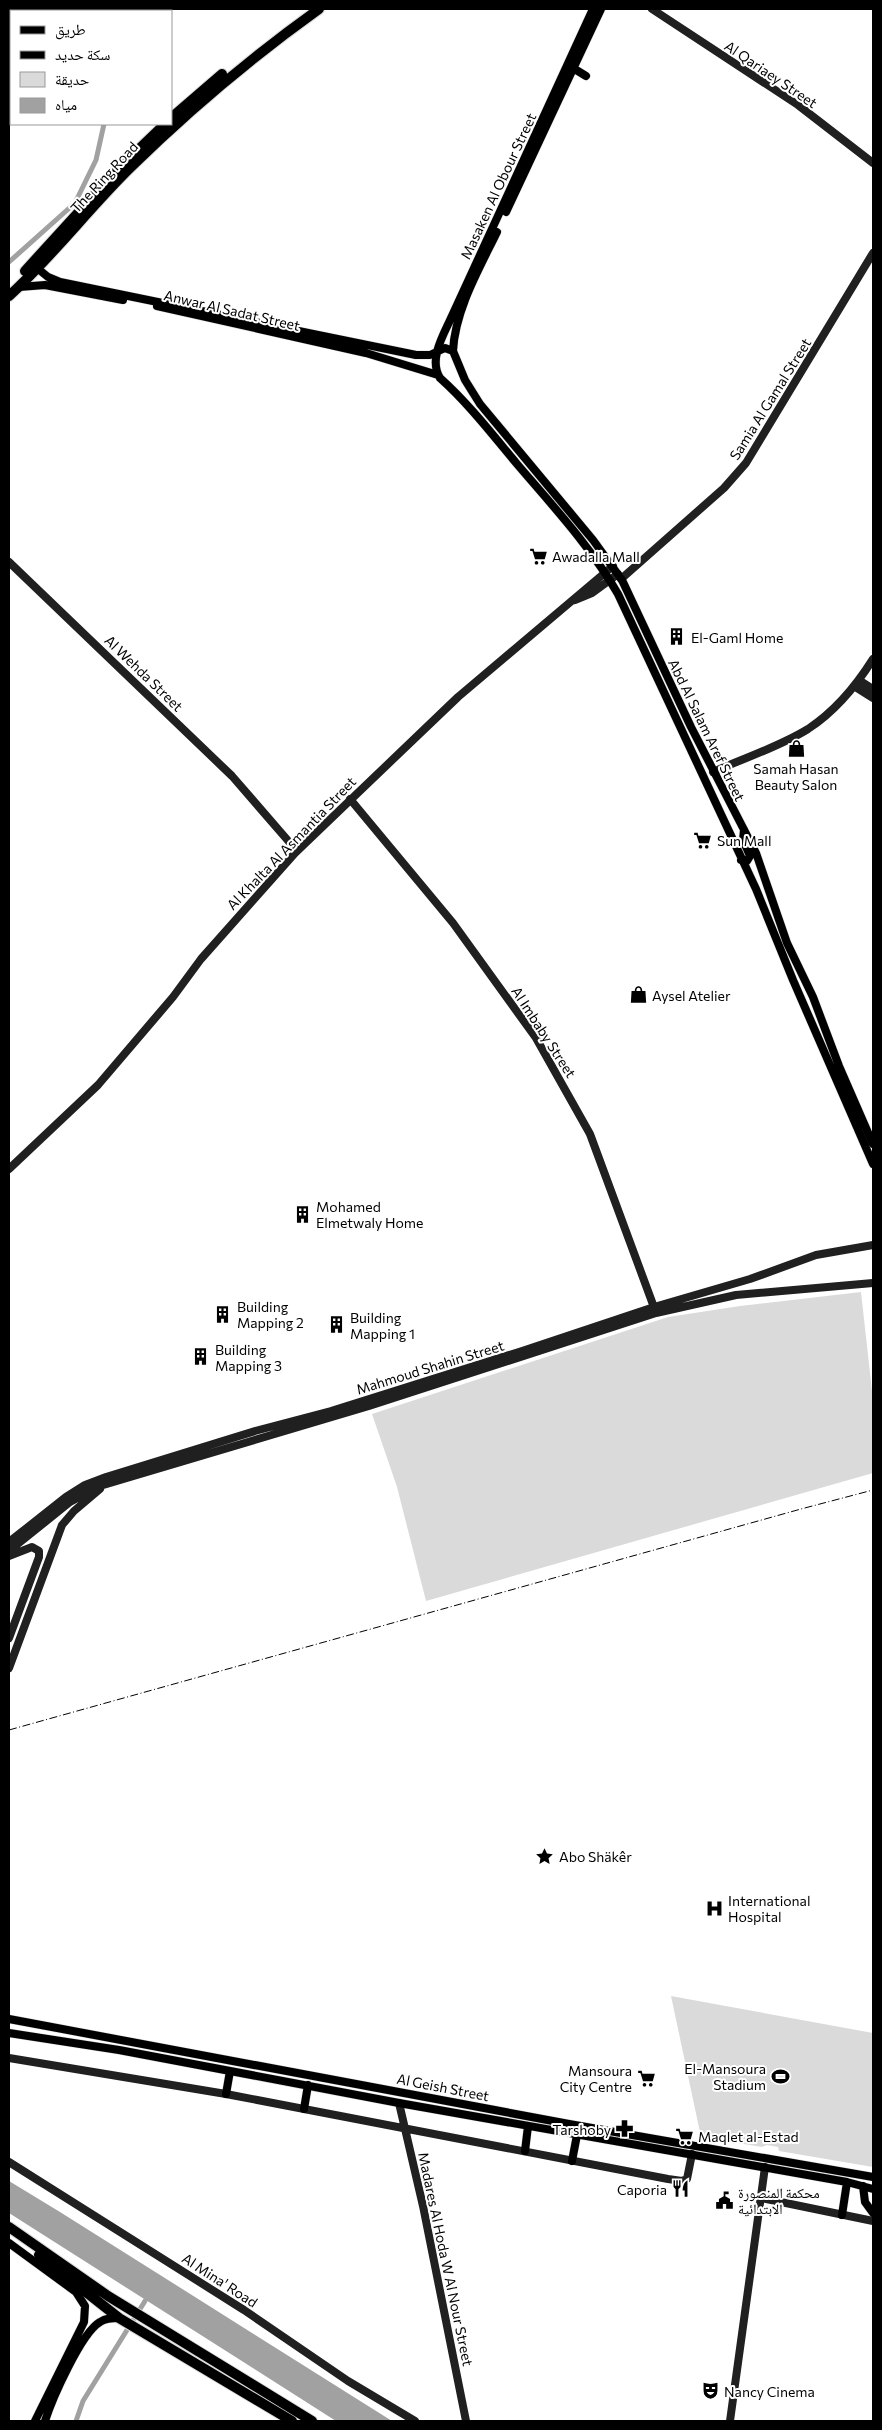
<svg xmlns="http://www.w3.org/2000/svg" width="882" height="2430" font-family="Commissioner,'Noto Naskh Arabic',sans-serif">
<rect width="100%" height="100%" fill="#fff"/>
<!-- green -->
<path fill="#dadada" d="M861,1292l12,108v73l-447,128 -29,-114 -25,-73 296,-97 72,-11z
M671,1996l202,37v134l-94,-16 -1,-4 -11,-2 -5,2 -61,-10z"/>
<!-- water -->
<path fill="#a1a1a1" d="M9,2181l51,31 332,209h-56l-327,-208z"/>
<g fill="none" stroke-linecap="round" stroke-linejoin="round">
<!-- canal -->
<path stroke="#a1a1a1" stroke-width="5" d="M103,9v2
M9,262l66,-59 21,-43 8,-36
M76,2421l7,-20 62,-100"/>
<defs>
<path id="primary" d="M593,9l-141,307c-8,18 -24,43 -12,62 28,25 52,56 77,86 35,41 74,83 101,130l138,295 37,91 80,184
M573,68l13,8
M506,212l95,-203
M37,268l11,9 12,5 356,73h14l15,-7 8,3 12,29 15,24 113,136 29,40 69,147 65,126 31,90 26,54 26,69 34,78
M19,287l26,-2 78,15
M157,306l209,47 72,22
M453,351c2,-41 26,-82 44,-119
M741,860l6,1 3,-5 -7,-16 1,-10
M9,2019l560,105 304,53
M9,2033l110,17 280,53 448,79 26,7
M226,2094l4,-23
M304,2109l4,-24
M525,2151l3,-25
M572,2161l5,-26
M863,2186l2,16 8,11
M842,2215l5,-33
M9,2243l67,49 9,14 -1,16 -49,99
M45,2421c7,-22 36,-88 55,-99 6,-4 12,-4 19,-4"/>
<path id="highway" d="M171,118l51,-44
M25,271l93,-102 47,-45
M9,296c44,-40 80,-88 122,-129 59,-58 121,-110 188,-158
M9,2227l99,69 204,125
M39,2255l80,63 173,103"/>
</defs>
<!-- primary casing -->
<use href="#primary" stroke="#dbdbdb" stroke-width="9"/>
<!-- highway casing -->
<use href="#highway" stroke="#dbdbdb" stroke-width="12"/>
<!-- secondary -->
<path stroke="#202020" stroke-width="8" d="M652,9l146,96 75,58
M9,562l223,214 65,75
M621,579l103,-91 22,-25 127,-210
M575,600l17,-7 26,-19
M859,680l14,9
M854,686l19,12
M713,772c31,-14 66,-25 95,-43 26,-17 48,-43 65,-70
M350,799l103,124 83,115 54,96 65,176
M9,1169l89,-84 75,-88 28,-38 94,-106 163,-156 155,-131
M9,1542l57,-45 19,-12 21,-8 149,-46 76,-20 191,-60 132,-44 96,-28 66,-24 57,-10
M9,1551l61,-49 30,-16 269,-80 287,-93 80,-18 137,-12
M9,1556l23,-9 7,4v6l-30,81
M9,1668l53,-143 12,-14 26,-22
M9,2058l217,36 442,85 14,2 5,-2 5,-25
M399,2103l24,103 43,215
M9,2162l235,148 104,71 67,40
M761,2198l112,23
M730,2421l35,-254"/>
<!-- primary -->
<use href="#primary" stroke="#000" stroke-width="8"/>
<!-- highway -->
<use href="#highway" stroke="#000" stroke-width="10"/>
<!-- rail -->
<path stroke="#000" stroke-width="1" stroke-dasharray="8 2.5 1 2.5" stroke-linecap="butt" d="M9,1730l792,-221 72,-19"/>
</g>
<!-- icons -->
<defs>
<symbol id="supermarket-bare" viewBox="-9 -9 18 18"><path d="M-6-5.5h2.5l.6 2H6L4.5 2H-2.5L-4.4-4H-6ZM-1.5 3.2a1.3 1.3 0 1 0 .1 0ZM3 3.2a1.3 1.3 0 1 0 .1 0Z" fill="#000" stroke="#fff" stroke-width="2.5" paint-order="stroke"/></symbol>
<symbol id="building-bare" viewBox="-9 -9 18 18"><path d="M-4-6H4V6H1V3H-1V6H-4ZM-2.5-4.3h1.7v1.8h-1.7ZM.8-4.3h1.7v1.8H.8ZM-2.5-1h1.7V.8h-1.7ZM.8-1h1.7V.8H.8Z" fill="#000" stroke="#fff" stroke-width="2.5" paint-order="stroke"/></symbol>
<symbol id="shop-bare" viewBox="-9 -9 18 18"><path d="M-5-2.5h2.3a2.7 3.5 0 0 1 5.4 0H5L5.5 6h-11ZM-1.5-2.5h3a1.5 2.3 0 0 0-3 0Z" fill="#000" stroke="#fff" stroke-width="2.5" paint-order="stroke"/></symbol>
<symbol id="sight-bare" viewBox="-9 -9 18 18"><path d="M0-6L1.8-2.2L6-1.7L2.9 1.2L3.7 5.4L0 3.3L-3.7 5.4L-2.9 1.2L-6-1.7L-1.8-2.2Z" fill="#000" stroke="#fff" stroke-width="2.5" paint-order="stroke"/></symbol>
<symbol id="hospital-bare" viewBox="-9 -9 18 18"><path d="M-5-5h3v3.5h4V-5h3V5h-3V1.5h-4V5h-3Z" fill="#000" stroke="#fff" stroke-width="2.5" paint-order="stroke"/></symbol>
<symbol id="stadium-bare" viewBox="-9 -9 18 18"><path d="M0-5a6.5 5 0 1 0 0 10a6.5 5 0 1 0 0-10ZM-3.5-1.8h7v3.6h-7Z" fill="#000" stroke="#fff" stroke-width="2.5" paint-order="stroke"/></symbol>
<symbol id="pharmacy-bare" viewBox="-9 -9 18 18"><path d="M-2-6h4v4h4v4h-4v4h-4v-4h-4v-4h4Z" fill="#000" stroke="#fff" stroke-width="2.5" paint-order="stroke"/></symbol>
<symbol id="restaurant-bare" viewBox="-9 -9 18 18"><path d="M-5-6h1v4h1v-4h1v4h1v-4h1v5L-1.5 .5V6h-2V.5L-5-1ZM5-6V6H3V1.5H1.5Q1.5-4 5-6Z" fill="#000" stroke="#fff" stroke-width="2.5" paint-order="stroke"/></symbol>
<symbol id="civic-bare" viewBox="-9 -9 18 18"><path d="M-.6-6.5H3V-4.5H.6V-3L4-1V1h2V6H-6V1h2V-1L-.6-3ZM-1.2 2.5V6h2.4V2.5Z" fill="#000" stroke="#fff" stroke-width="2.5" paint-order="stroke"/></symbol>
<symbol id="theatre-bare" viewBox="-9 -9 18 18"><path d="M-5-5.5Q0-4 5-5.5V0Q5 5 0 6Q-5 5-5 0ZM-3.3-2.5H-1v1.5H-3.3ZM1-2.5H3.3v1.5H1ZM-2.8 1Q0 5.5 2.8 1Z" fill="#000" stroke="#fff" stroke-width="2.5" paint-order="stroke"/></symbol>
</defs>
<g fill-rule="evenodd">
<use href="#supermarket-bare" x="526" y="544" width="25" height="25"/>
<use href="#building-bare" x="664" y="624" width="25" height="25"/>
<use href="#shop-bare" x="784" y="736" width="25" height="25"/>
<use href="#supermarket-bare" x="690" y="828" width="25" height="25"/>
<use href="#shop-bare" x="626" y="982" width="25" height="25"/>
<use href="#building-bare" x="290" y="1202" width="25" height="25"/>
<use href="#building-bare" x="210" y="1302" width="25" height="25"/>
<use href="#building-bare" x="324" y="1312" width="25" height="25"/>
<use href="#building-bare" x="188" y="1344" width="25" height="25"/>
<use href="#sight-bare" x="532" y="1844" width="25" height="25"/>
<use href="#hospital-bare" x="702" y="1896" width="25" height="25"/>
<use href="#stadium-bare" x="768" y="2064" width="25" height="25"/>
<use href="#supermarket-bare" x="634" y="2066" width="25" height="25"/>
<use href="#pharmacy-bare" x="612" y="2116" width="25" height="25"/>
<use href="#supermarket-bare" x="672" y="2124" width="25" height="25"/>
<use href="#restaurant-bare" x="668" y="2176" width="25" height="25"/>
<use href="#civic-bare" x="712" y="2188" width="25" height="25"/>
<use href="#theatre-bare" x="698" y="2378" width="25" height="25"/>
</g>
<g text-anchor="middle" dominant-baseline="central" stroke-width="4" stroke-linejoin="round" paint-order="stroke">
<!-- street labels -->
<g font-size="14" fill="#000" stroke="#fff">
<text transform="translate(771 74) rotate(34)">Al Qariaey Street</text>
<text transform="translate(104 177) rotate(-47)">The Ring Road</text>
<text transform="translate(498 186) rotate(-65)">Masaken Al Obour Street</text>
<text transform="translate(232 310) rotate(13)">Anwar Al Sadat Street</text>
<text transform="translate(770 399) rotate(-58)">Samia Al Gamal Street</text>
<text transform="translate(144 673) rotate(44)">Al Wehda Street</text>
<text transform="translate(707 730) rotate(64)">Abd Al Salam Aref Street</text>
<text transform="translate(291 843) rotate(-46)">Al Khalta Al Asmantia Street</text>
<text transform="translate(544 1032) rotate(57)">Al Imbaby Street</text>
<text transform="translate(430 1367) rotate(-17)">Mahmoud Shahin Street</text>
<text transform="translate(443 2087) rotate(11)">Al Geish Street</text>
<text transform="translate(446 2259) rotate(78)">Madares Al Hoda W Al Nour Street</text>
<text transform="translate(220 2280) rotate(33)">Al Mina' Road</text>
</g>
<!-- poi labels -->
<g font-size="14" fill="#000" stroke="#fff" text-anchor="start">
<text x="552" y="556">Awadalla Mall</text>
<text x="691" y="637">El-Gaml Home</text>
<text x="796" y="768" text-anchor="middle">Samah Hasan<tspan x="796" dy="16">Beauty Salon</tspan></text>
<text x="717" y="840">Sun Mall</text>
<text x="652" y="995">Aysel Atelier</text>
<text x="316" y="1206">Mohamed<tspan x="316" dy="16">Elmetwaly Home</tspan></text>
<text x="237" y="1306">Building<tspan x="237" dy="16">Mapping 2</tspan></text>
<text x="350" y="1317">Building<tspan x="350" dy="16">Mapping 1</tspan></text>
<text x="215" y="1349">Building<tspan x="215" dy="16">Mapping 3</tspan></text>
<text x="559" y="1856">Abo Shäkêr</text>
<text x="728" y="1900">International<tspan x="728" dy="16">Hospital</tspan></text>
<text x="766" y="2068" text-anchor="end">El-Mansoura<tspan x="766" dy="16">Stadium</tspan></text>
<text x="632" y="2070" text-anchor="end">Mansoura<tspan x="632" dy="16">City Centre</tspan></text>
<text x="611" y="2129" text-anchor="end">Tarshoby</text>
<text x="698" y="2136">Maqlet al-Estad</text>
<text x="667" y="2189" text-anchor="end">Caporia</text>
<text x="738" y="2192">محكمة المنصورة<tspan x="738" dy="16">الابتدائية</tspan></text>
<text x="724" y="2391">Nancy Cinema</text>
</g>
</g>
<!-- border -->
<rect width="882" height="2430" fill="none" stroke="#000000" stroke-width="20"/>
<!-- legend -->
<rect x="10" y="10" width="162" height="115" fill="#ffffff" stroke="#999999"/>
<rect x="20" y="26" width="25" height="8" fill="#000000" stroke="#999999"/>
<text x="55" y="35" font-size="15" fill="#000000">طريق</text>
<rect x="20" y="51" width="25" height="8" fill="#000000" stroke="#999999"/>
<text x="55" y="60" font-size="15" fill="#000000">سكة حديد</text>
<rect x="20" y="72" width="25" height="15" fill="#dadada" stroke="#999999"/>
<text x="55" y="85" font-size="15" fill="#000000">حديقة</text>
<rect x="20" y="98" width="25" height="15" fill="#a1a1a1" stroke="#999999"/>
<text x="55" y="110" font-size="15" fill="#000000">مياه</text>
</svg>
